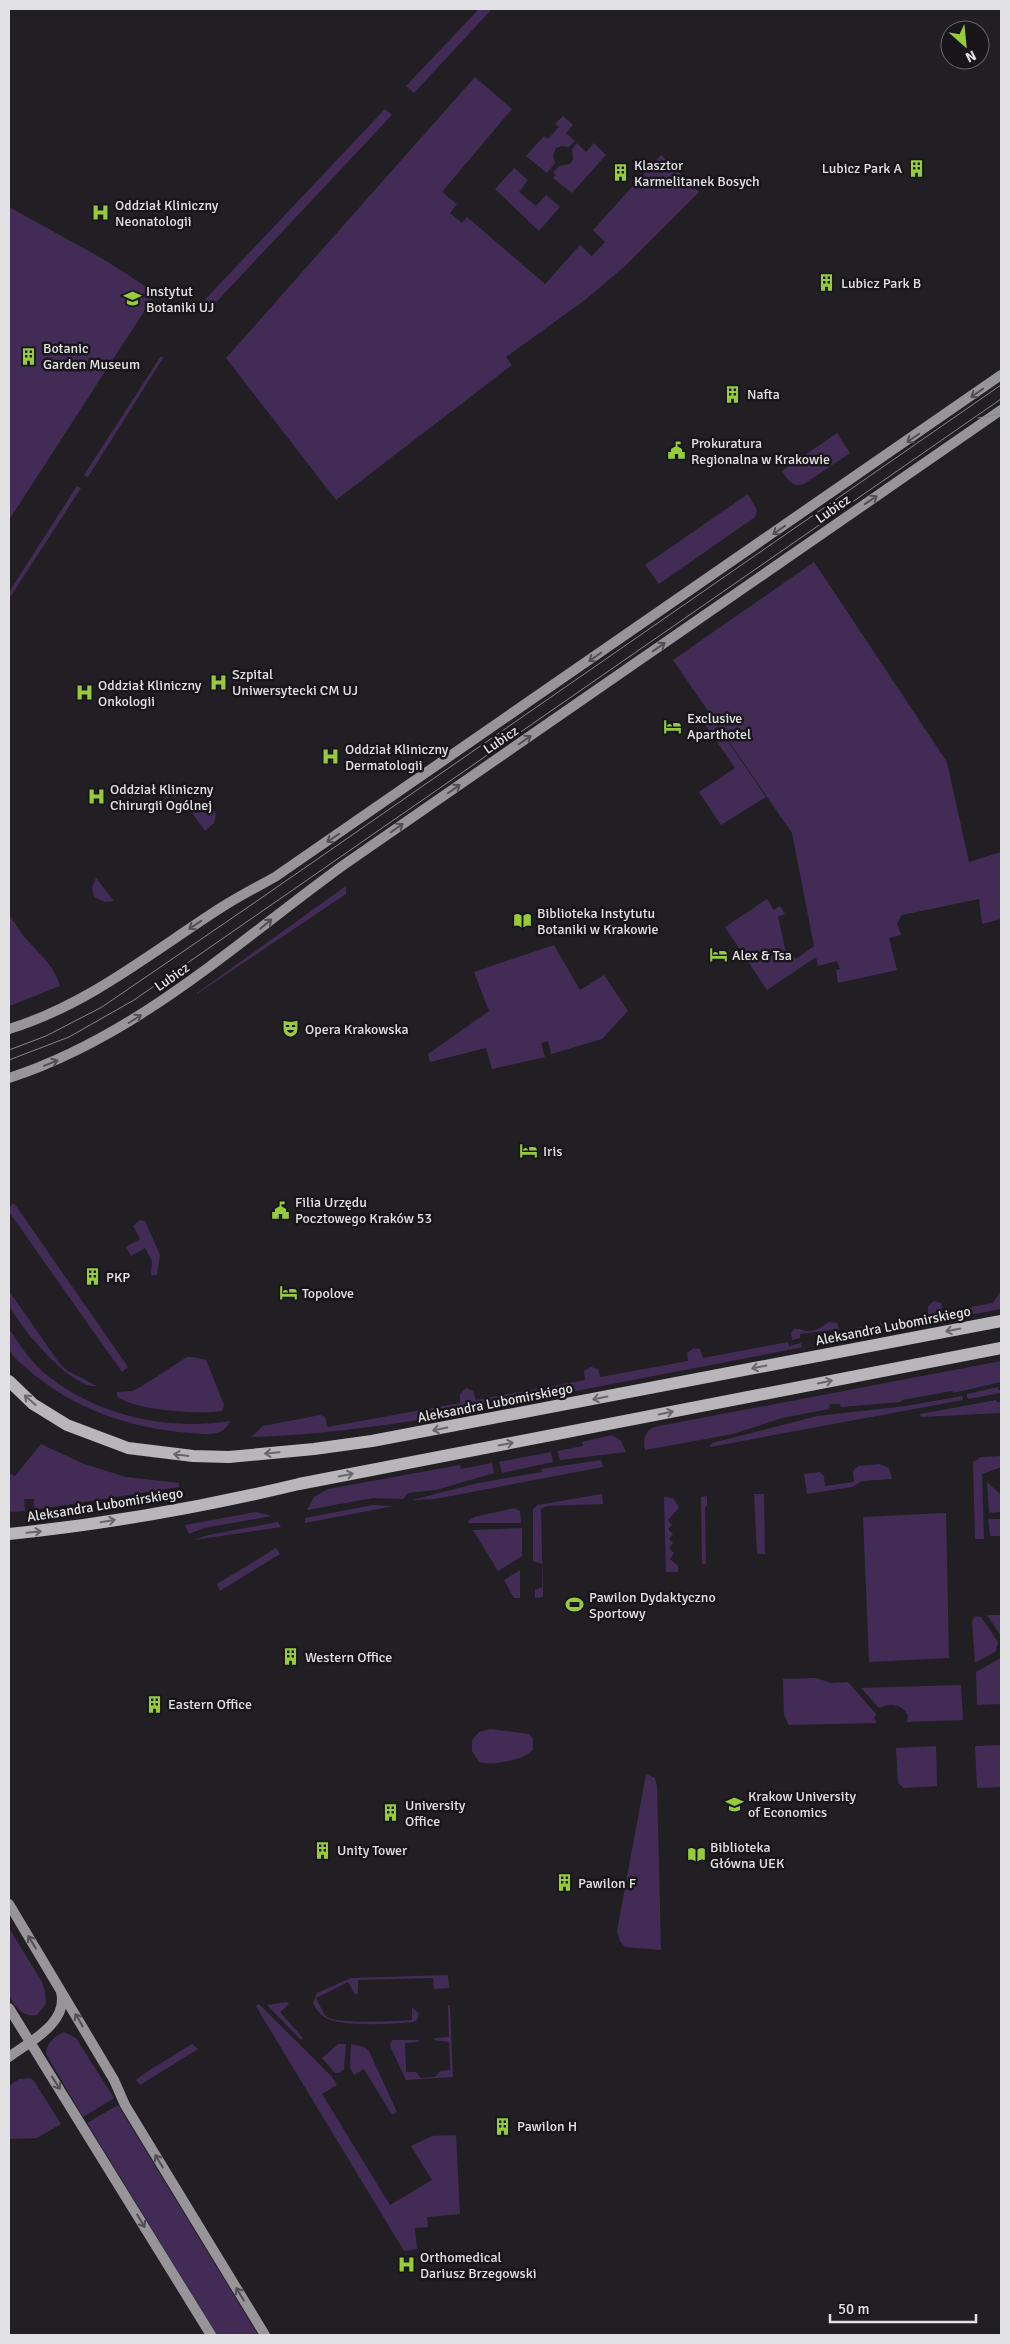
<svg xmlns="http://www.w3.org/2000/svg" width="1010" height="2344" font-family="Signika,sans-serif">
<rect width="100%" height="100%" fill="#211f24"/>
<!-- green -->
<path fill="#422c56" d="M479,9h13l-78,84 -8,-7z
M475,77l37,32 -70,83 15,12 -7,9 12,10 5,-6 78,67 35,-39 12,11 13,-14 -12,-12 68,-75 38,37 -74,74 -40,34 -79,57 6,8 -176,135 -110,-142z
M385,109l7,6 -188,200 -6,-8z
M563,116l10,9 -7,8 9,8 -6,6 -7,-1 -6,2 -3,7 2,8 -8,10 -21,-17 18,-20 4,3 11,-12 -4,-3z
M577,143l9,9 8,-9 12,12 -34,38 -19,-15 3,-3 -3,-3 6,-6 11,-2 3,-5 -1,-10z
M514,168l14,12 -9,12 17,14 10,-11 14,12 -21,24 -44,-42z
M9,207l94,52 53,34 -147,227z
M161,356l2,2 -75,119 -4,-2z
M837,433l13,20 -46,31c-12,4 -16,-4 -22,-13z
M77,486l4,2 -72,111v-7z
M748,494l9,16 -2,7 -96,67 -14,-19z
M814,562l133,200 22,100 32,-10v67l-19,5 -3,-25 -77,16 -5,8 4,12 -12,3 8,32 -59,13 -2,-13 4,-1 -3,-8 -19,5 -2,-9 -49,33 -42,-63 42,-28 7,11 6,-4 5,8 -5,2h-2l9,42 7,-1 2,2 18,-13 -22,-113 -119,-173z
M712,718l54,79 -45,28 -22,-33 36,-24 -31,-45z
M199,804l14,5 3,5 -2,9 -9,8 -17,-24z
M96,878l18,23 -9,1 -11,-5 -2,-10z
M346,886v8l-149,100v-1z
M9,914c6,9 11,19 18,26 13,14 28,27 33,46l-51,20z
M554,945l26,45 24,-15 24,36 -26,28 -51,15 -3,-13 -7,2 4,14 -53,12 -6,-21 -56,14 -2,-8 61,-43 -15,-39z
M14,1203l114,164 -6,5 -113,-160v-5z
M140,1220l5,1 15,34 -3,20h-6l1,-14 -7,-13 -14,8 -5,-9 14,-8 -7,-13z
M9,1291l51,73 8,7 29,15c-26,3 -76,-58 -87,-79 -2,-5 -1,-11 -1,-16z
M1001,1291v18l-535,103 -1,-4 -5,1v4c-70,12 -138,22 -209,24l12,-11 57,-11 5,2 3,10 132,-24v-9l6,-6 7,3 3,9 109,-20 -1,-9 7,-4 7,2 2,8 88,-16 -1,-8 7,-5 6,1 3,9 85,-16 1,4 12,-3 1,4 31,-6 -1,-4 14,-2 -1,-5 83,-15v-9l6,-5 7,2 2,9 50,-9z
M829,1322l8,1 2,6 -39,5v4l-8,2 -1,-7 3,-4c6,-1 7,1 12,2 10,1 16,-5 23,-9z
M9,1329c11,16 23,35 39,47 50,40 120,55 182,45 -7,17 -24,13 -40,12 -61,-5 -117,-24 -164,-65 -5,-5 -15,-12 -17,-20 -2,-5 0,-14 0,-19z
M187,1357h6l13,3 18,45 -2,6c-21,4 -91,-1 -105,-15v-4l15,-1 7,-3z
M1001,1361v21l-48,11 -1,-2 -50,9 -1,2 -60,5 -1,-3h-10l-1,5 -47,9 -49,16 -88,16c-2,-10 -1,-18 9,-23z
M998,1387v3h3v3l-33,6 -1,-2v-3z
M962,1396l1,4 -253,47 2,-4 105,-27 89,-10z
M996,1400l1,2h4v11l-80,4 -1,-3z
M612,1435l9,6 5,11 -66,8 -3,-9 26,-5 -1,-4z
M41,1444l43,20 42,13 53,6v4l-145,23v-11h-10l1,12 -14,1 -2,-3v-36l6,3z
M551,1452l2,10 -51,11 -3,-11z
M1001,1456v11l-19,7 2,65h-9l-2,-77 8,-5z
M601,1460l2,7 -168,32 -23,1 66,-17 64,-11 -1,-3z
M492,1463l2,10 -58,17 -28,3 -5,6 -30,-1 -66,12 7,-13 14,-8 132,-24 1,4z
M879,1464l10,4 3,11 -30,2 -10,6 -45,7 -3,-20 16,-2 4,4 1,10 29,-4 -1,-11 5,-5z
M987,1482l14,13v17l-12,1z
M602,1494l1,10 -57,2 -5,3 2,88 -8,1v-8l7,-3v-23l-9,-3v-52l5,-4z
M754,1494h10l1,60h-8z
M707,1496v10l-2,1 1,57h-4l-1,-67z
M664,1497l9,1 6,10 -11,12 4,5 -4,4 5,5 -4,5 4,4 -4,5 5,5 -4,6 8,7v6h-12z
M373,1505l21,1 -89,17v-5z
M514,1508l6,3 1,12h-53v-2l6,-4z
M256,1512l16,4 -68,12 -15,6 -4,-9z
M946,1513l3,145 -80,4 -6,-145z
M988,1519h13v17h-11z
M278,1522l3,5 -87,13 14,-5z
M522,1528v28l-24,15 -25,-41z
M276,1548l4,6 -60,37 -3,-7z
M520,1570v28h-6l-10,-18z
M987,1615h14v21z
M975,1616l6,1 17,25 -2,9 -21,12 -3,-41z
M1000,1658l1,46 -24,1 -1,-33z
M816,1678l15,5 17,-1 28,32 -2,5 2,1v3l-87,2 -5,-10 -1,-36z
M961,1685l2,35 -56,2 1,-7c-7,-11 -17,-13 -29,-7l-18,-20z
M490,1729l39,5 4,5v10c-6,11 -43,17 -54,13l-7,-11v-11l7,-8z
M1001,1745v42l-24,1 -2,-42z
M936,1746l1,40 -33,2 -6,-5 -2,-35z
M646,1774l9,4 2,8 4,164 -36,-3 -5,-6 -3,-10z
M9,1928l33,54 3,10 1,12 -9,11c-13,3 -24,-8 -28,-21 -3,-10 0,-52 0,-66z
M448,1975l1,13 -15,1 -1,-11 -75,2v14h-3l-7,-12 -32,16c3,5 6,14 10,18 10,9 71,5 86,4v-13l7,7 -2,6 -4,2c-19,2 -71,5 -87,-4 -6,-3 -10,-9 -13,-15l4,-10 34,-15z
M287,2002l2,2 -9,8 23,26 -2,2 -34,-35z
M259,2004l73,73 5,8 -15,9 68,111 42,-25 -21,-34 21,-10 24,-1 4,79 -33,3 1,10 -13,1 2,21 -13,2 -141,-233 -7,-12z
M448,2005h2l3,72 -47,3 -16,-34 2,-6h28l-2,2 -13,1 1,29h10l5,6 14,-1 5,-6 10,-1 -1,-28 -15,-2 1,-2 14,-1z
M64,2032l12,6 38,60 -31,19 -37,-63c0,-11 9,-18 18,-22z
M192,2044l6,5 -58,36 -4,-5 6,-5z
M338,2044h8l-2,25 -5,4h-4l-13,-15z
M351,2044l13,3 5,4 28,61 -5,3 -28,-46 -10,6 -4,-7z
M30,2078l4,3 27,43 -24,14 -28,1v-53l10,-7z
M118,2105l140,230h-41l-130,-212z"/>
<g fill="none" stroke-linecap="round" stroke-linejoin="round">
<!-- secondary -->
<path stroke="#979599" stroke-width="10" d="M9,1029c79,-24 144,-78 213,-122 17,-11 35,-20 53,-30l726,-502
M9,1078c129,-42 228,-136 336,-214l656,-454
M9,1904l105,176 11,25 140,230
M9,2008l202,327
M9,2057c20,-15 60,-34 52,-65"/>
<!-- primary -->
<path stroke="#b8b6bb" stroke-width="12" d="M9,1381l24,23 34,21 61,23 65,8 36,1 85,-8 58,-8 629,-120
M9,1534c97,-10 194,-27 290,-50l702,-136"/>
<!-- tram -->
<path stroke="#868589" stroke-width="1" d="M978,418l23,-4
M9,1050l37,-14 56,-29 152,-104 747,-518
M9,1060l60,-23 65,-37 867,-601"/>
</g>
<!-- one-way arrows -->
<defs><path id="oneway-shaft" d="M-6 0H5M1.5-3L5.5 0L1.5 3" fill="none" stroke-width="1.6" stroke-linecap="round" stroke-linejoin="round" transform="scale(1.25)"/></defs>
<g stroke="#514f53">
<use href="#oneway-shaft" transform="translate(977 393) rotate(145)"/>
<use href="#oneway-shaft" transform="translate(913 438) rotate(145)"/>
<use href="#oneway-shaft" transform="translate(871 500) rotate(-34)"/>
<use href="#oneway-shaft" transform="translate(779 530) rotate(145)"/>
<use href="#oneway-shaft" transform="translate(659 647) rotate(-35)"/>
<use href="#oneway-shaft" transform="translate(595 657) rotate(145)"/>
<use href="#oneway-shaft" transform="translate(525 740) rotate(-35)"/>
<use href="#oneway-shaft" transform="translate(454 789) rotate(-35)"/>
<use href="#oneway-shaft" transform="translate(397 828) rotate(-35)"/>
<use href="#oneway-shaft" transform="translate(333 838) rotate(146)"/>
<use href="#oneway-shaft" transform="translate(266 924) rotate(-40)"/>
<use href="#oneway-shaft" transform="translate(195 925) rotate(146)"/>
<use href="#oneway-shaft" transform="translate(135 1019) rotate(-32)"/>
<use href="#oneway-shaft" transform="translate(51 1063) rotate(-22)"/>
<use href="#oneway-shaft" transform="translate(32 1942) rotate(-121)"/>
<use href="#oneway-shaft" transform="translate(79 2020) rotate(-120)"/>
<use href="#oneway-shaft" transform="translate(56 2083) rotate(58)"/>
<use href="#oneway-shaft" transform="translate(159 2161) rotate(-121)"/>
<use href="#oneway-shaft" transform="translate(141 2221) rotate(59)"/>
<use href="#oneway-shaft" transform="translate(240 2294) rotate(-121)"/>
</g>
<g stroke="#68666a">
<use href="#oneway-shaft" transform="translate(953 1330) rotate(169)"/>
<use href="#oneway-shaft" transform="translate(759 1367) rotate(169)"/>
<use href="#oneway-shaft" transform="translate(825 1382) rotate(-11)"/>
<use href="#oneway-shaft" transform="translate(600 1398) rotate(169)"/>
<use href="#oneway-shaft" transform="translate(30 1400) rotate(-139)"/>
<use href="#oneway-shaft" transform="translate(666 1413) rotate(-11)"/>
<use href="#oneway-shaft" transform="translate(440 1429) rotate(169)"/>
<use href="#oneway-shaft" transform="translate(506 1444) rotate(-11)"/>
<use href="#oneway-shaft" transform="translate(272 1453) rotate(175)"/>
<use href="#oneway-shaft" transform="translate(181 1455) rotate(-173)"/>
<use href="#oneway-shaft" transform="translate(346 1475) rotate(-11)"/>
<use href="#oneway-shaft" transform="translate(108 1521) rotate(-9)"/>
<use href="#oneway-shaft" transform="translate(34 1532) rotate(-6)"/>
</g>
<!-- icons -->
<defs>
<symbol id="building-bare" viewBox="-9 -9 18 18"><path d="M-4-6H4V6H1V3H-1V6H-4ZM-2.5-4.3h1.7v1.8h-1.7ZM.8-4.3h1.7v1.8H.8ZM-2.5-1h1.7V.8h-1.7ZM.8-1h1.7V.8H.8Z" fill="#97cc38" stroke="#18161a" stroke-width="2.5" paint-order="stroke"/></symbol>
<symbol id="hospital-bare" viewBox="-9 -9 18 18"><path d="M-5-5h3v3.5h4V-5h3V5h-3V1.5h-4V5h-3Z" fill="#97cc38" stroke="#18161a" stroke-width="2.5" paint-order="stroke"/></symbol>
<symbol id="university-bare" viewBox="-9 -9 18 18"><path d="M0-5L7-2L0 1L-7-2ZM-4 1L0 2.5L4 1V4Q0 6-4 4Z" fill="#97cc38" stroke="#18161a" stroke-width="2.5" paint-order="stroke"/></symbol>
<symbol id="civic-bare" viewBox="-9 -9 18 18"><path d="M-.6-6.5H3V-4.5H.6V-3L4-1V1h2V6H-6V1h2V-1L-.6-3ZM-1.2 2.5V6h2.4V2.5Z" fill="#97cc38" stroke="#18161a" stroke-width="2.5" paint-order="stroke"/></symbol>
<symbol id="hotel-bare" viewBox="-9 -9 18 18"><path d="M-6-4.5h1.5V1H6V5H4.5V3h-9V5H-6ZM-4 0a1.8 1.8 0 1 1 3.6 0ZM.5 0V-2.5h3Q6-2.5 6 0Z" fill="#97cc38" stroke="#18161a" stroke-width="2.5" paint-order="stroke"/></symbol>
<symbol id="library-bare" viewBox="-9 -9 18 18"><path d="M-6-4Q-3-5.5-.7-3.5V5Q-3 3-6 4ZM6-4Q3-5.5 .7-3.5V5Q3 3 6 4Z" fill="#97cc38" stroke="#18161a" stroke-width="2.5" paint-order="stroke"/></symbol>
<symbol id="theatre-bare" viewBox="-9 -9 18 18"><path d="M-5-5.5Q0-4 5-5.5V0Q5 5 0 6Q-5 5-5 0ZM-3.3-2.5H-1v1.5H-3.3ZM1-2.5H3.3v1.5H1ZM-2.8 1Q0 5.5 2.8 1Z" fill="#97cc38" stroke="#18161a" stroke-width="2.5" paint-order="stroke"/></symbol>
<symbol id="stadium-bare" viewBox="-9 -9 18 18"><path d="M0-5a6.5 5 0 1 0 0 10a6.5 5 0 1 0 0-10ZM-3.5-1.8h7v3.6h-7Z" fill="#97cc38" stroke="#18161a" stroke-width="2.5" paint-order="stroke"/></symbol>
</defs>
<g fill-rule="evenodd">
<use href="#building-bare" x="904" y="156" width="25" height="25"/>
<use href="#building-bare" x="608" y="160" width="25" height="25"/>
<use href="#hospital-bare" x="88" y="200" width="25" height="25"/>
<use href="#building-bare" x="814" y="270" width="25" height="25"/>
<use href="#university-bare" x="120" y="286" width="25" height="25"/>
<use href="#building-bare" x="16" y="344" width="25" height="25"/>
<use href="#building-bare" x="720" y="382" width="25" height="25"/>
<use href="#civic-bare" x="664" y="438" width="25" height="25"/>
<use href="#hospital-bare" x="206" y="670" width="25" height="25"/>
<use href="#hospital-bare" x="72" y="680" width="25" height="25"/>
<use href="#hotel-bare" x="660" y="714" width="25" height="25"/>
<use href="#hospital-bare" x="318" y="744" width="25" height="25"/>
<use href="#hospital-bare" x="84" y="784" width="25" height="25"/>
<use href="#library-bare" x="510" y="908" width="25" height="25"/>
<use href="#hotel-bare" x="706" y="942" width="25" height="25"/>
<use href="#theatre-bare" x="278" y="1016" width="25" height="25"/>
<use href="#hotel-bare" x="516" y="1138" width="25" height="25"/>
<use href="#civic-bare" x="268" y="1198" width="25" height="25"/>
<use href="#building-bare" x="80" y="1264" width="25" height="25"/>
<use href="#hotel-bare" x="276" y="1280" width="25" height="25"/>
<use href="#stadium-bare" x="562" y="1592" width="25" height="25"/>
<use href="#building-bare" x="278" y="1644" width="25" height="25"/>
<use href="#building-bare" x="142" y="1692" width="25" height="25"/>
<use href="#university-bare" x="722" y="1792" width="25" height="25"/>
<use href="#building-bare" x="378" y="1800" width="25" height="25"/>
<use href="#building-bare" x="310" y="1838" width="25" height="25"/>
<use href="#library-bare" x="684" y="1842" width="25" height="25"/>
<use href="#building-bare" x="552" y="1870" width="25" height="25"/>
<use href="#building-bare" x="490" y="2114" width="25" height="25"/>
<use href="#hospital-bare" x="394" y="2252" width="25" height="25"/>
</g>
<g text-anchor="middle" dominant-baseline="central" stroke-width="5" stroke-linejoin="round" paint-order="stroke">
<!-- poi labels -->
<g font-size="14" fill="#e2e1e4" stroke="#18161a" text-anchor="start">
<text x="634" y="165">Klasztor<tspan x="634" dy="16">Karmelitanek Bosych</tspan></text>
<text x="902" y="168" text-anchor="end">Lubicz Park A</text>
<text x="115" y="205">Oddział Kliniczny<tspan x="115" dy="16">Neonatologii</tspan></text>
<text x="841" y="283">Lubicz Park B</text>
<text x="146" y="291">Instytut<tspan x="146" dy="16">Botaniki UJ</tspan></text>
<text x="43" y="348">Botanic<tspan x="43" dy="16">Garden Museum</tspan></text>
<text x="747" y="394">Nafta</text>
<text x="691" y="443">Prokuratura<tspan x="691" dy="16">Regionalna w Krakowie</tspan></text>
<text x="232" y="674">Szpital<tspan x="232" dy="16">Uniwersytecki CM UJ</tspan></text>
<text x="98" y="685">Oddział Kliniczny<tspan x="98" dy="16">Onkologii</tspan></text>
<text x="687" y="718">Exclusive<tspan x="687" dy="16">Aparthotel</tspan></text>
<text x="345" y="749">Oddział Kliniczny<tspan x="345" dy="16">Dermatologii</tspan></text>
<text x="110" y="789">Oddział Kliniczny<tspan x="110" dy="16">Chirurgii Ogólnej</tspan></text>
<text x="537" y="913">Biblioteka Instytutu<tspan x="537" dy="16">Botaniki w Krakowie</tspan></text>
<text x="732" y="955">Alex &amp; Tsa</text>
<text x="305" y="1029">Opera Krakowska</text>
<text x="543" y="1151">Iris</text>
<text x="295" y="1202">Filia Urzędu<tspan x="295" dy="16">Pocztowego Kraków 53</tspan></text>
<text x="106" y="1277">PKP</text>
<text x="302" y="1293">Topolove</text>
<text x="589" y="1597">Pawilon Dydaktyczno<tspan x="589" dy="16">Sportowy</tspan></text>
<text x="305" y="1657">Western Office</text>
<text x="168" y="1704">Eastern Office</text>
<text x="748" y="1796">Krakow University<tspan x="748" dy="16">of Economics</tspan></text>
<text x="405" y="1805">University<tspan x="405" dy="16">Office</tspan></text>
<text x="710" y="1847">Biblioteka<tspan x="710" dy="16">Główna UEK</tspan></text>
<text x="337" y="1850">Unity Tower</text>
<text x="578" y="1883">Pawilon F</text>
<text x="517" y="2126">Pawilon H</text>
<text x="420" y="2257">Orthomedical<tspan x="420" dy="16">Dariusz Brzegowski</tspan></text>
</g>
<!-- street labels -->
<g font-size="14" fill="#e2e1e4" stroke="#18161a">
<text transform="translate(833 509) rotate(-35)">Lubicz</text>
<text transform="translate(501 740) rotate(-34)">Lubicz</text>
<text transform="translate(172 977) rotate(-35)">Lubicz</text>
<text transform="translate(893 1326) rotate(-11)">Aleksandra Lubomirskiego</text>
<text transform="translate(495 1403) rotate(-11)">Aleksandra Lubomirskiego</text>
<text transform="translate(105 1505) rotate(-9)">Aleksandra Lubomirskiego</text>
</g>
</g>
<!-- border -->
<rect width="1010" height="2344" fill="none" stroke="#e2e1e4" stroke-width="20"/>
<!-- north arrow -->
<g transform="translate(965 45) rotate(153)"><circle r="24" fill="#18161a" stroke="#69676b"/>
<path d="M0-4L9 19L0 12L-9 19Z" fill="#97cc38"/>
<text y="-8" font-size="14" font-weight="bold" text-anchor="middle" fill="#e2e1e4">N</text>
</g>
<!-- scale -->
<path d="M830 2314v8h146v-8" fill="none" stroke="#e2e1e4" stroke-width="2.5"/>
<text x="838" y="2314" font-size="15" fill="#e2e1e4" stroke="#18161a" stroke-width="4" paint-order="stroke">50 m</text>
</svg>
